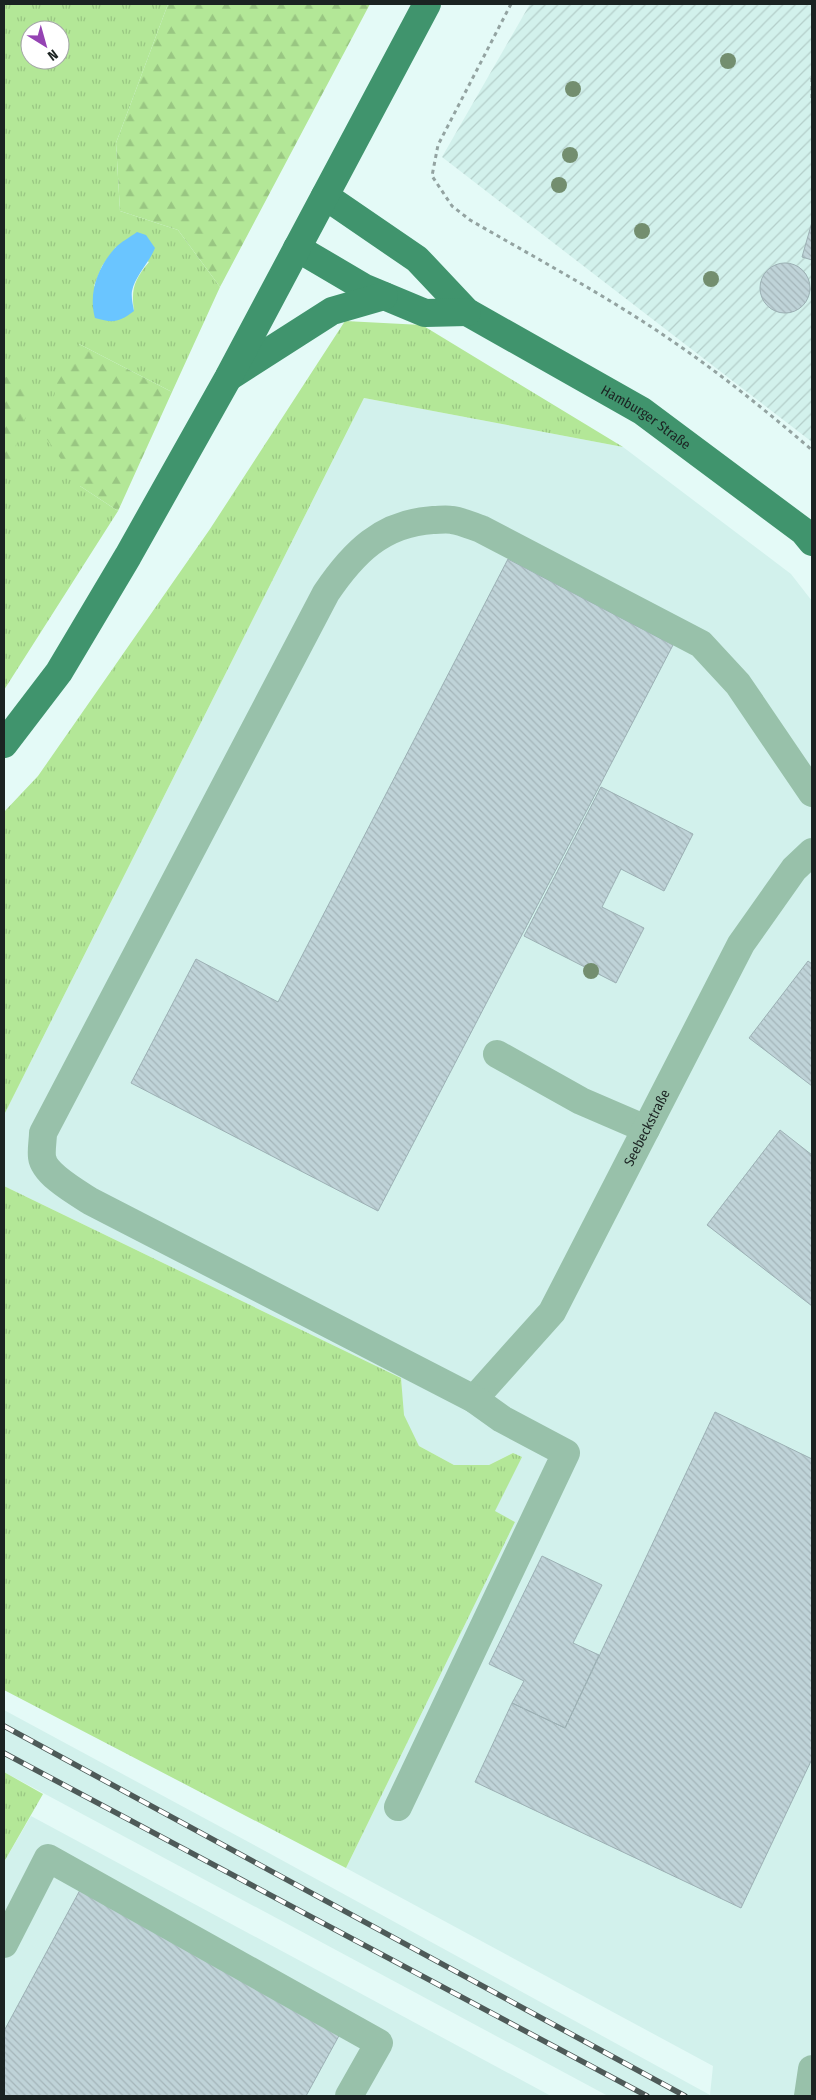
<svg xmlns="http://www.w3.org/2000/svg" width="816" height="2100" font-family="'Fira Sans Condensed',sans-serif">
<defs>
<pattern id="industrial-furrows" width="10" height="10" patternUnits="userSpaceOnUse" patternTransform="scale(1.25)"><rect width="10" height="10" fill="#d2f1ec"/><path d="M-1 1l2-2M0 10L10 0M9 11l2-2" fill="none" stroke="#b4ceca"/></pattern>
<pattern id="grass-tufts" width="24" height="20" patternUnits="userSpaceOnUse" patternTransform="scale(1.25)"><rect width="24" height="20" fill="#b3e797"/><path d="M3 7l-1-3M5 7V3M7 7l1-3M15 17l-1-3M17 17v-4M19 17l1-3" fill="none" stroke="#99c682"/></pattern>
<pattern id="forest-firs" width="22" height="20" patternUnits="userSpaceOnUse" patternTransform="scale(1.25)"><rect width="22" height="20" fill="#b3e797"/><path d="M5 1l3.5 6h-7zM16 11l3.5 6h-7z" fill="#99c682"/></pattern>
<pattern id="building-back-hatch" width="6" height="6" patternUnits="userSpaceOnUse" patternTransform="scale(1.25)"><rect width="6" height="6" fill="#bfd3d8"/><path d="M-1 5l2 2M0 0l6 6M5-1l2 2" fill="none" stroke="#a4b5b9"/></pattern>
</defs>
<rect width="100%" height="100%" fill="#e4faf7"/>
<!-- built -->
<path fill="#d2f1ec" d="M364,398l259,49 168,127 21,27v1495h-204l-604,-324v-62l263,142 443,243 3,-29 -367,-198 169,-346 -21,-10 19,-59 -24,12h-35l-35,-19 -16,-31 -2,-37 -397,-192v-71z
M31,1816l520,280h-547v-234z"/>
<!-- industrial -->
<path fill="url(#industrial-furrows)" d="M530,4h282v438l-370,-285z"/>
<!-- grass -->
<path fill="url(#grass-tufts)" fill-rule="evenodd" d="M4,4h164l-52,139 4,68 58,19 42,57 -48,105 -93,-48 1,142 38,25 -114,179zM30,30h30v30h-30zM116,247l33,15c-15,18 -18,27 -15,49l-40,-25 8,-20z
M345,321l77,4 201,122 -259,-49 -360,717v-303l34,-36 172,-247z
M4,1186l397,192 3,37 15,31 35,19h35l24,-12 9,4 -27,54 20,11 -169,346 -342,-178z
M4,1772l39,22 -39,68z"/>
<!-- forest -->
<path fill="url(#forest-firs)" d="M168,4h202l-150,283 -42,-57 -58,-19 -4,-68z
M79,344l93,48 -54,119 -38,-25 -34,-48 11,-56z
M4,376l31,11 -27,84 -4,1z"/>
<!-- water -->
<path fill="#6ac5ff" d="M137,232l9,3 9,13c-6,15 -20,28 -23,43 -1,6 1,14 2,20 -16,12 -21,12 -39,7 -7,-25 3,-51 20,-70 6,-6 15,-11 22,-16z"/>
<!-- building -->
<path fill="url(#building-back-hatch)" stroke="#9cb0b4" d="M812,222v38l-10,-3z
M760 288a25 25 0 1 1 50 0a25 25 0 1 1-50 0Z
M508,559l165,86 -295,566 -247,-128 65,-124 82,43z
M601,787l92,47 -29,57 -43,-22 -19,38 42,21 -28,55 -92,-47z
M808,961l4,3v122l-63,-48z
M780,1130l32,25v151l-105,-81z
M715,1412l97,47v300l-71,149 -266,-126 37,-79 53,25z
M542,1556l60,29 -29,58 26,12 -34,73 -53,-25 12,-22 -35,-17z
M80,1890l261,142 -35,64h-302v-65z"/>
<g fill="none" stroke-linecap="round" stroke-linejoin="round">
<!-- path -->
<path stroke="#93a3a1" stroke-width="3" stroke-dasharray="4 4" stroke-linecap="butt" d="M511,4l-73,141 -6,31 20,30 18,14c71,41 144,80 211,127 46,32 89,67 131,103
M812,78v21"/>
<!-- minor -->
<g stroke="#98c1aa" stroke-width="28">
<path d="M497,1054l84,47 65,28"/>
<path id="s1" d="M474,1399l78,-87 189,-368 53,-75 18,-17"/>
<path d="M398,1807l168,-354 -64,-34 -28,-20 -384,-198c-14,-9 -46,-27 -48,-44 -1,-8 1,-17 1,-24l283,-540c27,-40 56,-70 107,-73 6,0 13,-1 19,0 9,1 20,6 29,9l220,115 37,40 74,109"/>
<path d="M4,1944l44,-86 331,185 -30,53"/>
<path d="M808,2096l4,-27"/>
</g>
<!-- major -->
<g stroke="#40946d" stroke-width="28">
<path id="s2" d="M325,196l92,63 50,53 175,99 161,120 9,11"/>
<path d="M297,248l68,40 60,25 42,-1"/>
<path d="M229,377l103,-66 52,-15"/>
<path d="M4,744l55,-72 69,-116 100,-178 199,-374"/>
</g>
<defs>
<path id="rail" d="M4,1726l681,370
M4,1753l643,343"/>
</defs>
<!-- rail casing -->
<use href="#rail" stroke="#4e5a58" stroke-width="5.5"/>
<!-- rail -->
<use href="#rail" stroke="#fff" stroke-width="4" stroke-dasharray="11" stroke-linecap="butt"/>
</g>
<!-- trees -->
<g fill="#738e6f">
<circle cx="728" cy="61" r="8"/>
<circle cx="573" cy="89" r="8"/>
<circle cx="570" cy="155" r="8"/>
<circle cx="559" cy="185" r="8"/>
<circle cx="642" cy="231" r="8"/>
<circle cx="711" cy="279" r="8"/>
<circle cx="591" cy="971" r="8"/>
</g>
<g text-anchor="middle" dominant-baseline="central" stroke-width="4" stroke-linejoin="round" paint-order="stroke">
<!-- street labels -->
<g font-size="14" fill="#1b2322" stroke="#fff">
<text stroke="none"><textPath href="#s2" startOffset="392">Hamburger Straße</textPath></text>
<text stroke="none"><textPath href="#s1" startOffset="324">Seebeckstraße</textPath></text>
</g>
</g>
<!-- border -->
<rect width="816" height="2100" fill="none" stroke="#1b2322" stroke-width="10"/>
<!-- north arrow -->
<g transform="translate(45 45) rotate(143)"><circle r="24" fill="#ffffff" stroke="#a4a7a7"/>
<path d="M0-4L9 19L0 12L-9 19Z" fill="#9543b3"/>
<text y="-8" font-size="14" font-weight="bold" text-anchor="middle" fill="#1b2322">N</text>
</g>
</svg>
